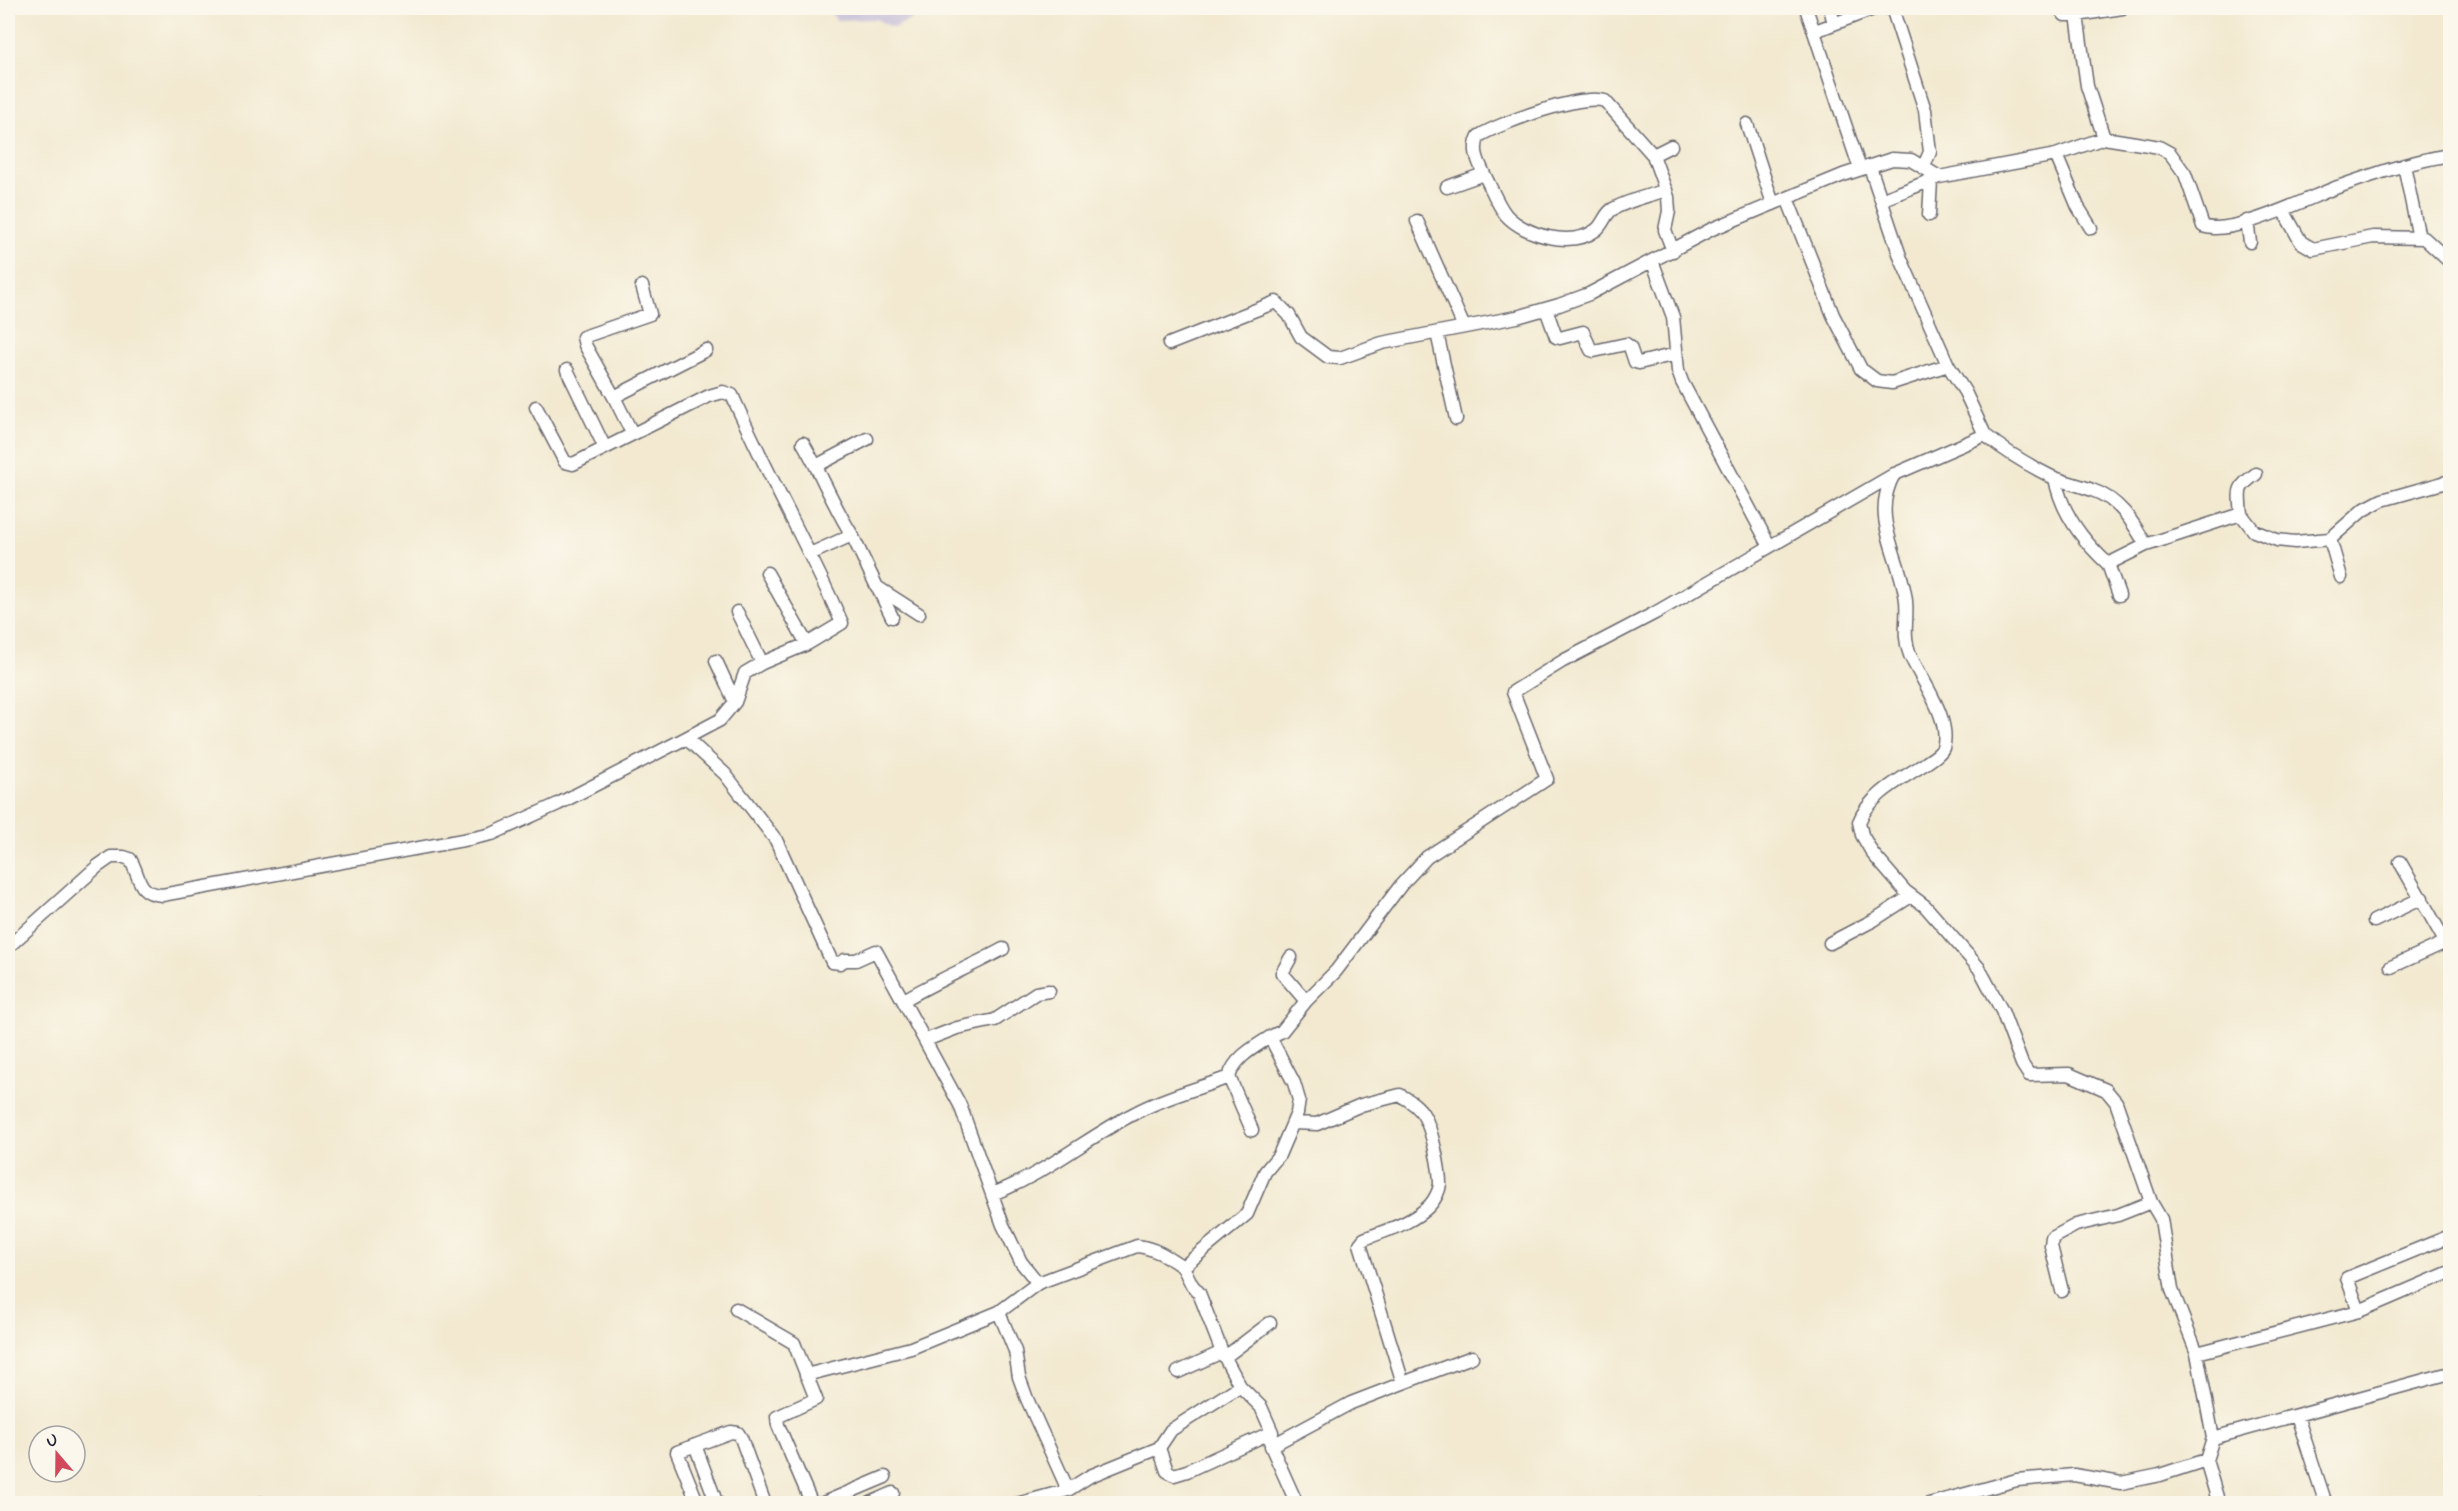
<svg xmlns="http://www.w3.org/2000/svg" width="2458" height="1511" font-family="Mynerve,sans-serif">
<rect width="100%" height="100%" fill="#fbf7ec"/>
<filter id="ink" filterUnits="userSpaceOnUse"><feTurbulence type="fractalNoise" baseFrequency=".0167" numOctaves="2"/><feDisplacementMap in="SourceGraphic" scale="12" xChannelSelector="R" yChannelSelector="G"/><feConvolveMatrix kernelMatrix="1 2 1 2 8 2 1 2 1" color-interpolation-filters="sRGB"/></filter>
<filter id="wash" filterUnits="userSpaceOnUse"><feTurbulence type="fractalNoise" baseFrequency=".008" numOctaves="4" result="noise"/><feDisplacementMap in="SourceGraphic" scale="24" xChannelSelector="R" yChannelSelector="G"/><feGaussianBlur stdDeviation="1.35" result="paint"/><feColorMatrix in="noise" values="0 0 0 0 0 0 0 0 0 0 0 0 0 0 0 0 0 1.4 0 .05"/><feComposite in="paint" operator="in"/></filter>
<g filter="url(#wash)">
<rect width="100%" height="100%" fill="#f2e9d0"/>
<!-- industrial -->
<path fill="#c7c0d9" d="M828,8h108l-43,20 -17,-9 -40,1z"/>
</g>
<g filter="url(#ink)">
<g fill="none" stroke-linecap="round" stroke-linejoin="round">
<defs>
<path id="street" d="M1806,8l54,161
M1830,8l3,12
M1892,8l33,102 5,42 -7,16
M2059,8l6,7h12
M1815,31l61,-23
M1747,124l26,80
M2104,138l-17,-52 -10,-71 45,-7
M1671,146l-18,9 15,42 1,14 -4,19 8,21
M2056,155l22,52 13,21
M2404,165l15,73
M1870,167l31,92 47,106 17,27 20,43
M1484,174c7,13 13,30 22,41 19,21 66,33 90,15 8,-6 9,-17 17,-21 16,-9 36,-13 53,-19
M1447,187l37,-13c-6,-13 -12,-25 -5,-38 21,-13 103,-43 126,-35l48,54
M1787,198l46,117 28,54 16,12 15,2 56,-18
M1881,200l58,-23
M2283,210l18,32 12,7 60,-12 51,1 26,24
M1929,215l2,-34
M1417,221l47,106
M2247,221l3,21
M1653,263l20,54 5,54 4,11 87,163
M1546,309l10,28 4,1 23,-6 8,18 3,1 32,-7 4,3 5,15 4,1 37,-9
M1437,333l19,86
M1169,344l107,-42 13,13 12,22 27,20 12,1 42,-15 135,-26 42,-12 30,-11 123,-65 131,-54 49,-16 19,1 28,17 117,-22 48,-17 44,7 11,2 11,6 15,21 18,52c27,11 103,-27 132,-38 37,-13 76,-27 115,-33
M567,370l38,78
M614,397l-29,-52 -2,-8 67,-23 -8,-28
M536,407l29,55 8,2 136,-68 14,-4 9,3c34,77 76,151 110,228l-35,21 -45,19 -17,10 -10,29 -15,18 -34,18
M632,433l-18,-36 92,-47
M803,443c18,30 30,62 49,92l-42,19
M816,466l51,-27
M1894,474c-25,45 7,81 12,127 2,19 -4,34 4,54 11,25 42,64 33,93 -3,7 -12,11 -17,15 -24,16 -56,31 -67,59l3,13 11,19 32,37 20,15 54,62 23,43 20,53 7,11 40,-1 37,16 10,12 35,100 10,17 11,71 25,63 16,85
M2055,478c6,34 28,63 53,86
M2241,514c-2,-24 -5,-26 15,-40
M852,535l25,52 42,27
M2330,539l11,38
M767,573l40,71
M878,588l14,29
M2119,595l-11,-31 38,-19
M737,612l25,51
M716,661l19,41
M2400,862l50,88
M2374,921l48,-23
M1830,943l44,-23 37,-24
M8,947l90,-81 13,-9h13l6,2c11,18 6,34 32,36l312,-57 18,-4 66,-30 128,-66 39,36 51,66 56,122 8,1 5,-3h11l20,-9 84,154 43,120 18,37 17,21
M1291,957l-9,16 24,28
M2391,967l55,-25
M904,1000c32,-19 66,-33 99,-51
M926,1040l31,-12 38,-8 41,-27 13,-2
M1252,1130l-23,-53c6,-20 24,-29 41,-40
M992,1194c52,-19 94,-56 143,-81 29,-16 63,-24 94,-36
M2062,1291l-11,-45 1,-8 24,-13 42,-10 33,-13
M736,1309l58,34 22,56 -39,18 1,8 34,79
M2359,1311l-12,-33 103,-42
M2197,1353l162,-42 91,-39
M1225,1357l45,-34
M1178,1372l44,-20
M806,1375l105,-27 88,-36
M1403,1383l69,-26
M1240,1386l-69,44 -12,18 8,23 7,4 13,-4 85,-39
M2297,1416l29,88
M695,1445l22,59
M1271,1446l80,-43 52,-20 -43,-139 4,-5c23,-9 49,-16 66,-34 5,-6 9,-13 10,-21 0,-15 -8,-55 -16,-68 -5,-10 -15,-16 -24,-21l-39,10 -44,19 -24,-1
M1068,1490l-41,-91 -8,-22 -4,-26 -16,-39 39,-29 99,-37c18,2 31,11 46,21
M260,1504l1,-1
M698,1504l-21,-52 54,-20 7,1 3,5 24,66
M821,1504l64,-27
M868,1504l25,-11
M1017,1504l51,-14 22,-14 69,-28
M1297,1504l-26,-58 1,-14 -11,-25 -21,-21 -18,-34 -23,-59 -7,-8 -9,-18 64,-53 18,-42 14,-17 18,-42 2,-13 -5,-17 -24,-46 12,-6 24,-30 30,-30 65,-86 26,-28 120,-78 -34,-87 50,-31 92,-48 240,-139 90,-39c21,17 43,30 67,42 13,5 27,8 40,13 27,9 41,32 54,55l95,-31 13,17 23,9 18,2 35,-3 33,-29 19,-10 68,-19
M1929,1504l88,-24 57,-5 47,8 39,-8 46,-15
M2219,1504l-13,-44 7,-22 237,-65"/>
</defs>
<!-- street casing -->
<use href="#street" stroke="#6b686f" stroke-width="15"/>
<!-- street -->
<use href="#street" stroke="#fff" stroke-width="12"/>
</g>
</g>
<!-- margin -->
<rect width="2458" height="1511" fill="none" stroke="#fbf7ec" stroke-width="30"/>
<!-- north arrow -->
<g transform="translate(57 1454) rotate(340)"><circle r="28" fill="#fbf7ec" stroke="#a4a2a5" stroke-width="1.5"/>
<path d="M0-4.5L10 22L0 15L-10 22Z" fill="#d1495b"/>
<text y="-9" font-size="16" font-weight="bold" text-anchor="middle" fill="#22223b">U</text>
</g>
</svg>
